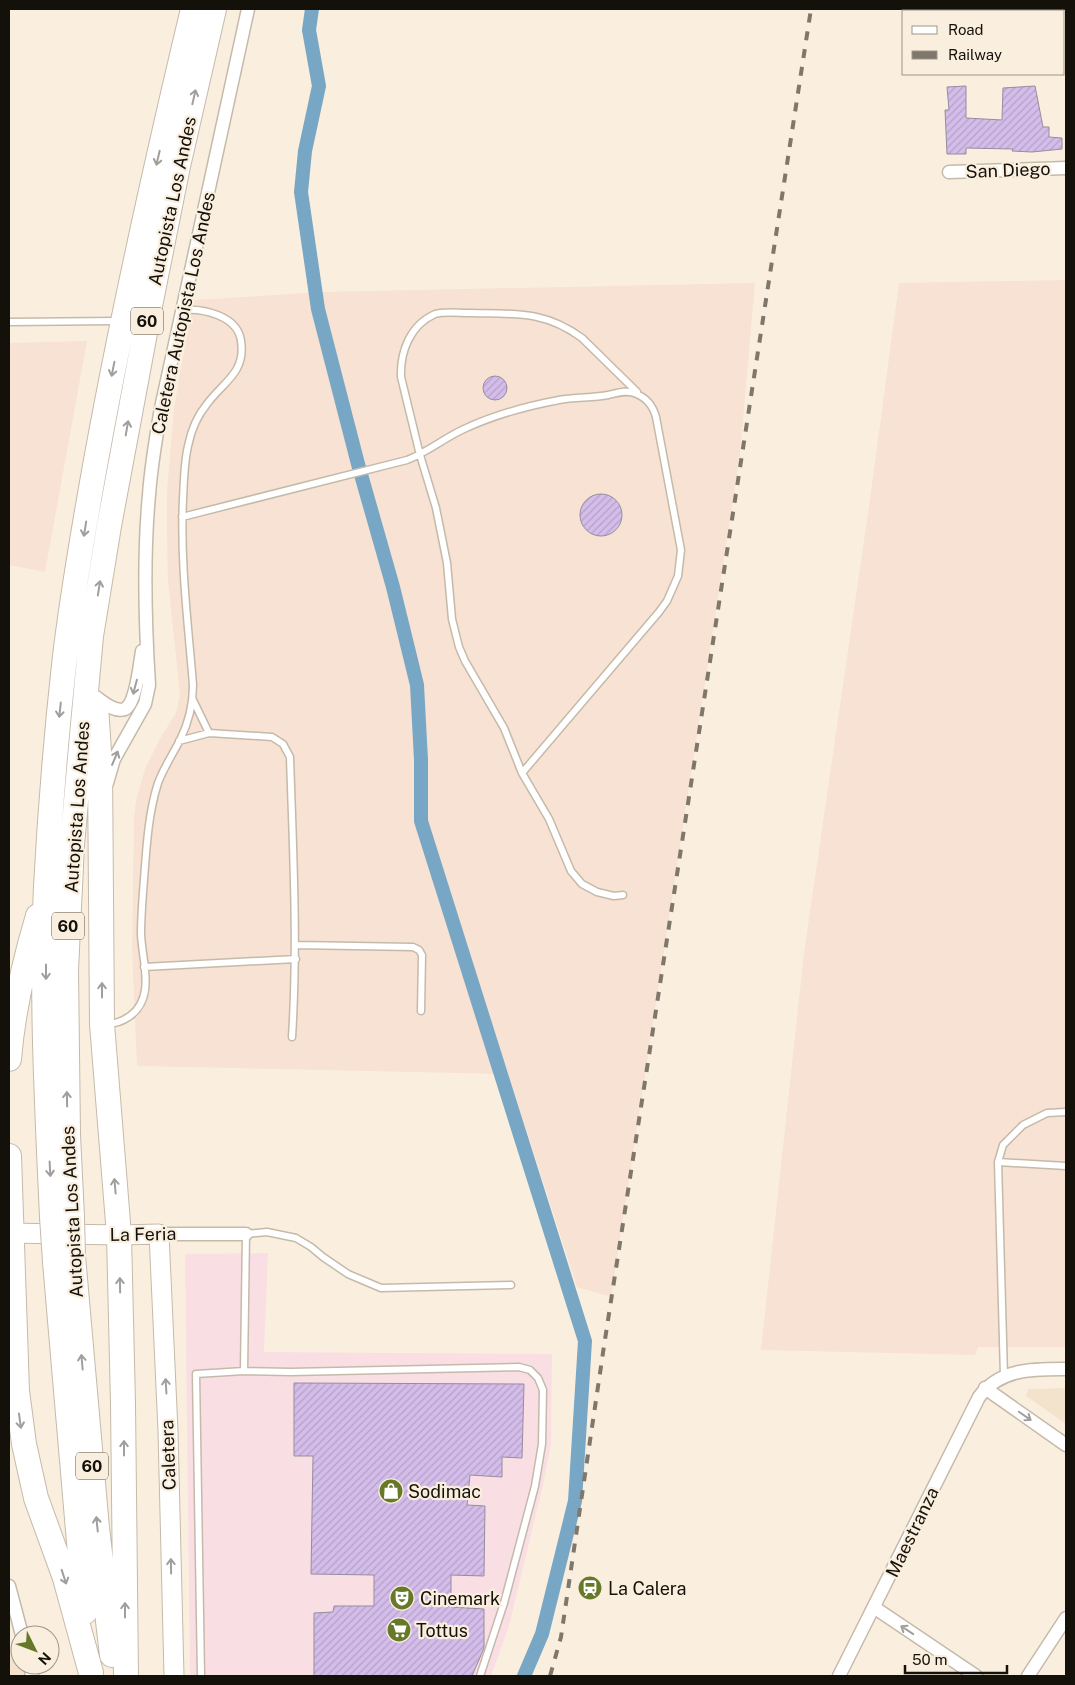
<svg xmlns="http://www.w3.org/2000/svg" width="1075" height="1685" font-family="'Public Sans',sans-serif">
<defs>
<pattern id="building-hatch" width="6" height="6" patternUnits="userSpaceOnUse" patternTransform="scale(1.25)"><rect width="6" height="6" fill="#d4bdea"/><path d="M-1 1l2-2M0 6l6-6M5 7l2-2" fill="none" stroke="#b5a1c7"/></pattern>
</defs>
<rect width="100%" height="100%" fill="#faefde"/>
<!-- commercial -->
<path fill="#f9dfe3" d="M268,1253l-4,99 288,2 -1,91 -9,44 -33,137 -18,50h-301l-5,-422z"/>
<!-- industrial -->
<path fill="#f7e2d3" d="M1066,280v1067h-88l-3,8 -214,-5 43,-397 66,-454 29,-216z
M755,283l-15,171 -129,843 -34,-10 -68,-211 -8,-2 -364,-8 -5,-116 2,-133 2,-16 9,-32 16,-32 15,-24 4,-19 -12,-113 -1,-45v-45l7,-82 6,-36 14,-73 128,-8z
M87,341l-42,231 -36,-7v-222z"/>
<!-- built -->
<path fill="#f4e3cc" d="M1066,1388v36l-40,-28 2,-7z
M19,1645l1,20h4l3,11h-18v-27z"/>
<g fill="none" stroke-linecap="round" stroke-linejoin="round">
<!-- canal -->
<path stroke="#78a7c5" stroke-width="14" d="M312,9l-3,21 10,56 -14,65 -4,41 17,117 40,155 35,123 24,98 4,75v61l164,520 -10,160 -33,133 -18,42"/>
</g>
<!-- building -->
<path fill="url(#building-hatch)" stroke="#958d9d" d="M966,86v32l36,2 1,-32 32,-2 8,41h6v10l13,1v11l-30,3 -20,-1 1,-2 -47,-1v6h-19l-2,-44h4l-2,-23z
M483 388a12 12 0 1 1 24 0a12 12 0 1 1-24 0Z
M580 515a21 21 0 1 1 42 0a21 21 0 1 1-42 0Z
M294,1383l230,1 -2,74 -20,-1v20l-32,-2 -3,30 18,1 -1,70 -33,-1v32l33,2v39l-12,28h-158v-63l19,-1 1,-6h40v-31l-63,-1 2,-118h-19z"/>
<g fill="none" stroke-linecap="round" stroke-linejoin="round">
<defs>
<path id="service" d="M9,322l108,-1
M182,517l225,-57c21,-8 37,-22 57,-31 30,-14 63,-23 95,-29 16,-3 34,-2 49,-5 10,-2 17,-5 26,-2 12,4 19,13 22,24l25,133 -3,26 -11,25 -8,11 -137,161
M209,733l63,4 11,7 7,13c3,94 8,186 2,280
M179,741l30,-8 -16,-33
M623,895l-9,1 -17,-4 -15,-8 -11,-13 -22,-52 -27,-46 -18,-45 -39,-67 -6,-14 -7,-28 -5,-56 -11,-55 -16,-53 -19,-78c-1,-25 9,-52 34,-63 9,-3 24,-1 34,-1 45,1 75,-3 113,25l55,54
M296,945l117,2 6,3 3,5 -1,56
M144,967l152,-8
M106,1024c9,0 17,-3 24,-8 26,-19 12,-55 11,-82 0,-14 1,-28 2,-42 3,-35 4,-75 15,-109 6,-16 15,-29 22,-43 9,-18 13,-36 13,-55 -5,-62 -13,-124 -10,-186 1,-18 1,-36 5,-53 3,-15 9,-30 19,-42 16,-22 39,-31 34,-63 -3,-25 -38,-33 -58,-31
M998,1162l68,4
M1004,1376l-6,-214 5,-17 20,-20 24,-12 19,-1
M201,1676l-5,-302 48,-3
M480,1676l24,-73 31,-117 7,-42 1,-54 -5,-12 -8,-8 -11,-3 -228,5 -47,-1 2,-137 21,-2 29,6 15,9 12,10 25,17 33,14 130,-3"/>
<path id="minor" d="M949,172l117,-4
M96,697c7,5 19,16 29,12 11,-6 15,-46 17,-58
M107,783l7,-24 31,-55 4,-19c-4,-63 -6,-127 0,-190 2,-29 7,-58 12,-87l87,-399
M159,1234h87
M985,1388l81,57
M9,1586l13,49
M875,1608l101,68
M30,1665l2,11
M839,1676l140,-279c21,-29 55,-28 87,-28
M1028,1676l38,-58"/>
<path id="secondary" d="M9,1233l110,2 40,-1 9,197 6,245"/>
<path id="motorway" d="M96,706l4,61 2,257 17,211 4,169 3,272
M9,1059c4,-49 15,-96 29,-143
M9,1156l8,235 7,53 12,54 29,80 26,95
M52,1217c-5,-110 -11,-221 -6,-331 4,-74 10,-148 18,-221 7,-63 18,-126 29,-188 28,-157 63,-313 100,-468
M72,1217l-4,-82 -2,-165 6,-125 19,-209 18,-110 41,-220 28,-140 36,-157
M73,1256l24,272 15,127
M55,1262l30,350"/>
</defs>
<!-- service casing -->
<use href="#service" stroke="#c5baaa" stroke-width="9"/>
<!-- minor casing -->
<use href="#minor" stroke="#c5baaa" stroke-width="15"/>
<!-- secondary casing -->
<use href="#secondary" stroke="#c5baaa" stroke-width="21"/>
<!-- motorway casing -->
<use href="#motorway" stroke="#c5baaa" stroke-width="26"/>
<!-- service -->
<use href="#service" stroke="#fff" stroke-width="6"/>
<!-- minor -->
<use href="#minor" stroke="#fff" stroke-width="12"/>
<!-- secondary -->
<use href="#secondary" stroke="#fff" stroke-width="19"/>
<!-- motorway -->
<use href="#motorway" stroke="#fff" stroke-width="24"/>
<!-- rail -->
<path stroke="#7f776c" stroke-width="4" stroke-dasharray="9 9" stroke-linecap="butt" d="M550,1676l11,-39 43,-291 207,-1337"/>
<defs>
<path id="motorway-bridge" d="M52,1217l3,45
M72,1217l1,39"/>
</defs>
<!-- motorway-bridge casing -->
<use href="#motorway-bridge" stroke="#c5baaa" stroke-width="26" stroke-linecap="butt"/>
<!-- motorway-bridge -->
<use href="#motorway-bridge" stroke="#fff" stroke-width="24"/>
</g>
<!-- one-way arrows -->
<defs><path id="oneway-shaft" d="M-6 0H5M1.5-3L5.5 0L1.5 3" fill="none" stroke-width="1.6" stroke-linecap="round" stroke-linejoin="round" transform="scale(1.25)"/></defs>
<g stroke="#a19f9d">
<use href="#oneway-shaft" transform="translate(194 97) rotate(-77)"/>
<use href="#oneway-shaft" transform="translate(158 158) rotate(103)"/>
<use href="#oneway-shaft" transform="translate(113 369) rotate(101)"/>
<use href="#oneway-shaft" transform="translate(127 428) rotate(-80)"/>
<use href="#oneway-shaft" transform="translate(85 529) rotate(99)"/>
<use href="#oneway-shaft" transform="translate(99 588) rotate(-81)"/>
<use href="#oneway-shaft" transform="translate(135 687) rotate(105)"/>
<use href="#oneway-shaft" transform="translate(60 710) rotate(96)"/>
<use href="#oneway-shaft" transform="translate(115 758) rotate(-67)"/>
<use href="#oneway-shaft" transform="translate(46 972) rotate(90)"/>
<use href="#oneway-shaft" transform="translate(102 990) rotate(-90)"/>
<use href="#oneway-shaft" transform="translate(67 1099) rotate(-91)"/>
<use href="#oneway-shaft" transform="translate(50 1169) rotate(87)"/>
<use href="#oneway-shaft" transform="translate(115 1186) rotate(-95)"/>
<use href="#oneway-shaft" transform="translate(120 1285) rotate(-91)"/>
<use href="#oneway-shaft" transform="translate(82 1362) rotate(-95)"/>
<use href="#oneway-shaft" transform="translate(166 1386) rotate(-93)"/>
<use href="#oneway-shaft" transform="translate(1025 1416) rotate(35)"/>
<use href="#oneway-shaft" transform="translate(20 1421) rotate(82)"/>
<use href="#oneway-shaft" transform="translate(124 1448) rotate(-90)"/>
<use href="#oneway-shaft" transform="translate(97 1524) rotate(-96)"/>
<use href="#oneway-shaft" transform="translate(171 1566) rotate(-91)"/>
<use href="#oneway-shaft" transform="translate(64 1577) rotate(72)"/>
<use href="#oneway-shaft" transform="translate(125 1610) rotate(-90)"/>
<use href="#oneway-shaft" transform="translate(907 1630) rotate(-146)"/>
</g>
<!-- icons -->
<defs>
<symbol id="shop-disc" viewBox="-11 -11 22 22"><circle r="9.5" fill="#667929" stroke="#faefde"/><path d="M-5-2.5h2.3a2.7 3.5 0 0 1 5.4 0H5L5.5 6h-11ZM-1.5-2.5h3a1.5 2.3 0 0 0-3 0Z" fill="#fff"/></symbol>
<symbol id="station-disc" viewBox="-11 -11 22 22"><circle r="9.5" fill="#667929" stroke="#faefde"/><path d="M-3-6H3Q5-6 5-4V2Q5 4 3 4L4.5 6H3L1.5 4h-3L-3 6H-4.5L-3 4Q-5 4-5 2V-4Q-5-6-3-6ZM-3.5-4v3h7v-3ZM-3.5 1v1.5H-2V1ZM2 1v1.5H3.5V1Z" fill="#fff"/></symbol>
<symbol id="theatre-disc" viewBox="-11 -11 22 22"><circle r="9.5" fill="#667929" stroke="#faefde"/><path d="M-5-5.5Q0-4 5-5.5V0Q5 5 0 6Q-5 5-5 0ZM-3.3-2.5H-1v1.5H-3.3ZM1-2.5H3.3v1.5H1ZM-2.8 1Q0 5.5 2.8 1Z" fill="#fff"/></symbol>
<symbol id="supermarket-disc" viewBox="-11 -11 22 22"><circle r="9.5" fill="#667929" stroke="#faefde"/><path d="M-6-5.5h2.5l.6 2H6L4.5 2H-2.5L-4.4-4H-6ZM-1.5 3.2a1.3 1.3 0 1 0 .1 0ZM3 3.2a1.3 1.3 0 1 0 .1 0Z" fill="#fff"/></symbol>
</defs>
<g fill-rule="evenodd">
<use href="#shop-disc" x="377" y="1477" width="28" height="28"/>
<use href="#station-disc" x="576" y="1574" width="28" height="28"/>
<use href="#theatre-disc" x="388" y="1584" width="28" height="28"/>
<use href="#supermarket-disc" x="385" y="1616" width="28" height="28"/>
</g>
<g text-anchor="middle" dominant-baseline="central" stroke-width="4.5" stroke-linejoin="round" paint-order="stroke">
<!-- shield labels -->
<g fill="#faefde" stroke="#59534a" stroke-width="1">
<rect x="131" y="307.5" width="32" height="27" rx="4"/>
<rect x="52" y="912.5" width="32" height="27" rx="4"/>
<rect x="76" y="1452.5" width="32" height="27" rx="4"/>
</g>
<g font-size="16" font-weight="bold" fill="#14100a">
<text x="147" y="321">60</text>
<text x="68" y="926">60</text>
<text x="92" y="1466">60</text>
</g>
<!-- street labels -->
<g font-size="18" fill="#14100a" stroke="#faefde">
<text transform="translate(1008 170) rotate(-2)">San Diego</text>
<text transform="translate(172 201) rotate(-78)">Autopista Los Andes</text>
<text transform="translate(183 313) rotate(-78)">Caletera Autopista Los Andes</text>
<text transform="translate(77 807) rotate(-86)">Autopista Los Andes</text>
<text transform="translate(72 1212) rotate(-93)">Autopista Los Andes</text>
<text transform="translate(143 1234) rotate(-1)">La Feria</text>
<text transform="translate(168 1455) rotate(-92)">Caletera</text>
<text transform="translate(912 1532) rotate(-64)">Maestranza</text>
</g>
<!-- poi labels -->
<g font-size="18" fill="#14100a" stroke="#faefde" text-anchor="start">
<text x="408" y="1491">Sodimac</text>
<text x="608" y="1588">La Calera</text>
<text x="420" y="1598">Cinemark</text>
<text x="416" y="1630">Tottus</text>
</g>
</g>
<!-- border -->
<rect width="1075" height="1685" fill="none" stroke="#14100a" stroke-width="20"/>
<!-- legend -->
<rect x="902" y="10" width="162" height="65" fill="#faefde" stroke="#9e9689"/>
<rect x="912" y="26" width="25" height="8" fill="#ffffff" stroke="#9e9689"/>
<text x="948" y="35" font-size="15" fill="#14100a">Road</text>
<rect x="912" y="51" width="25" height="8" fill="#7f776c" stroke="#9e9689"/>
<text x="948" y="60" font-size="15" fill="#14100a">Railway</text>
<!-- north arrow -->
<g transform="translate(35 1650) rotate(132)"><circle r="24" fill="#faefde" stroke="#9e9689"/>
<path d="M0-4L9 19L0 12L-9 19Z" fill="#667929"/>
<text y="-8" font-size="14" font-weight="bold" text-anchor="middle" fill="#14100a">N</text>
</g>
<!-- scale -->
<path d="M905 1665v8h102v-8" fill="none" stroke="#14100a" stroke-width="2.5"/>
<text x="912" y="1665" font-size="15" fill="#14100a" stroke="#faefde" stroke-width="4" paint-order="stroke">50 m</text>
</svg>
